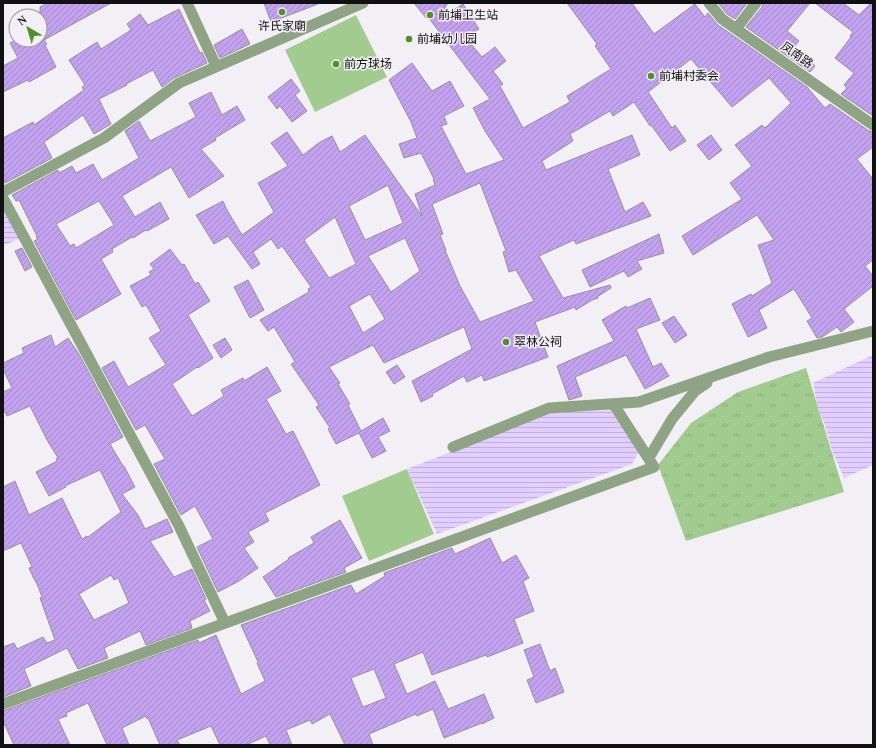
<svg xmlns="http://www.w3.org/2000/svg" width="876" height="748" font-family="'Times New Roman','Noto Sans SC',serif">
<defs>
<pattern id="grass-tufts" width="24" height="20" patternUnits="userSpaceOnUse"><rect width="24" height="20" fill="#a2cc8f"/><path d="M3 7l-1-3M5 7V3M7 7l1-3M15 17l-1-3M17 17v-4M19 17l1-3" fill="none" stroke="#8aae7a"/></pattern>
<pattern id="water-rules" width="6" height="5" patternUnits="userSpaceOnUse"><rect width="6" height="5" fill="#e2cfff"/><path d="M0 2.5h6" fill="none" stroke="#c1b1da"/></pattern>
<pattern id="building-hatch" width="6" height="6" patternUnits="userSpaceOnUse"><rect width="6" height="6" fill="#c2a1ef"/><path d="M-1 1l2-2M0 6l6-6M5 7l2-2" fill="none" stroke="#a68acc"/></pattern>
</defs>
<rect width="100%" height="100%" fill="#f2f0f5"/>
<!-- grass -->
<path fill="url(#grass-tufts)" d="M806,368l38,124 -158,49 -28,-76 33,-42 47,-31z"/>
<!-- park -->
<path fill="#a2cc8f" d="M356,15l31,62 -72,35 -30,-62z
M407,469l27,65 -65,27 -27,-65z"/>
<!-- water -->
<path fill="url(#water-rules)" d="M3,204l18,34 -18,8z
M873,355v110l-29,13 -11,-25 -9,-31 -6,-13 -5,-26z
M610,410l29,42 -7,12 -195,70 -30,-65 144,-56z"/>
<!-- building -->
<path fill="url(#building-hatch)" stroke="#949297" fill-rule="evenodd" d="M48,3h63l-67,37 3,4 -2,1 11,22 -27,15 -1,-2 -25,12v-26l15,-8 -8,-15 6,-3h24v-33z
M264,3h54v1l-47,18z
M414,3h35l-4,3 5,6 13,-8 16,25 -13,9 16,19 13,-10 11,14 -13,10 10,13 -3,2 23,42 47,-26 -3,-6 44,-27 -16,-23 2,-2 -30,-41h65l22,31 41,-30 10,13 3,-4 10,12 89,62 18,21 5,-4 39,27 4,1v15l-16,12 16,20v81l-8,6 8,10v10l-29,23 10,13 -13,10 -4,-5 -15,10 -5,1 -10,-17 5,-3 -18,-29 -35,21 8,18 -19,9 -16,-33 19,-10 1,2 20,-13 -14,-38 16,-5 -17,-25 -64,40 -11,-19 60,-37 -12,-16 22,-17 -17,-21 27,-20 3,3 26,-25 -22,-25 -37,29 -41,-48 -43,33 24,36 3,-3 11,16 -16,10 -19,-26 -1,1 -16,-24 -21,14 -3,-5 -40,23 3,7 -31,20 4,9 86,-35 8,20 -32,14 17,43 18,-10 8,14 -75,28 -2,-4 -35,16 24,42 47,-13 1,3 -14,9 1,1 -6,2 -16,10 -1,-3 -40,15 13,35 -64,24 -2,-6 -15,7 -3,-6 -32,18 1,2 -12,6 -9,-21 60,-32 -8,-22 -80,36 -11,-18 -44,22 11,16 -2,1 12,20 -2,1 13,26 22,-13 7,13 -12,6 8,14 -14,7 -13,-25 -23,11 -8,-15 2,-1 -14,-21 3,-2 -28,-41 4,-2 -21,-35 -6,4 -8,-11 49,-28 -1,-3 3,-2 -29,-41 -4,3 -7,-10 -18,13 7,12 -8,5 -24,-33 -14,8 -18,-29 27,-14 4,9 15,25 32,-23 -16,-29 30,-17 -17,-23 16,-11 16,23 17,-13 12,-6 8,16 25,-17 57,81 -7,-22 20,-9 -2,-6h1l-13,-26 -17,5 -5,-14 18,-6 -6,-16 -22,-42 23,-17 20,28 18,-10 14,25 -20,10 3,8 -6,2 25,48 38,-14 -19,-29 -12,-23 17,-9 -62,-82 -2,1zM480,183l26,68 -3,1 6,20 7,-2 18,31 -54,21 -20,-36 -15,-36h1l-6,-15 3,-1 -11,-30zM388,185l15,38 -38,17 -16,-34zM335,217l21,47 -27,14 -25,-38zM405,238l15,33 -29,21 -23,-36zM370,294l15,25 -22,14 -14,-27z
M719,3h28l-12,16 -8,-5 -8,-10z
M763,3h47l-23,28 12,10 -6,7 22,18 -5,6 -64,-45 16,-20z
M815,3h28l16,12 12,-12h2v113l-32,-22 6,-6 -3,-3 10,-12 -19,-15 16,-21 -1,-1 3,-4z
M179,9l21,44 2,-1 5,11 -33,15 -12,9 -9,-17 -27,14 1,1 -28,14 12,25 -17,10 -11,-19 -39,27 8,16 -47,25 -2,-4v-41l30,-16 1,3 50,-35 -2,-3 3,-2 -16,-25 28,-18 4,7 30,-19 -4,-6 13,-10 8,11z
M242,29l8,15 -30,14 -6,-13z
M291,79l9,12 -5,4 12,16 -15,11 -12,-16 -3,3 -9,-12z
M211,92l11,23 15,-9 8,14 -30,18 1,2 -15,9 23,27 -35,22 -18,-31 -49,29 13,21 25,-15 9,17 -22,12 -1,-1 -13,8 -1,-1 -20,12 1,3 -12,7 20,35 -45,26 -42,-79 4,-2 -2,-2 1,-1 -18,-36 -3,1 -4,-6 46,-25 1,3 13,-7 4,7 17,-9 9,16 37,-22 -14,-27 14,-10 11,20 46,-24 -7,-14zM99,201l15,24 -38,23 -2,-4 -4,2 -14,-22z
M711,135l11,15 -13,10 -12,-15z
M659,234l5,19 -27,8 5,8 -14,8 -4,-6 -34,16 -8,-17z
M22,248l10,19 -7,4 -10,-20z
M170,249l12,16 2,-1 11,20 3,-2 12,19 -22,14 25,43 -15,10 -1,-1 -25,17 20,32 32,-20 -3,-6 22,-12 1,3 23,-14 14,24 -15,8 20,35 7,-3 27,54 -55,28 4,8 -21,11 6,10 -10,6 14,20 -19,13 -21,11 -21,-45 16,-8 -18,-33 -14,9 -27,-51 11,-5 -20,-34 -9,5 -34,-62 12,-7 14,26 38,-22 -17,-27 12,-7 -15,-26 -4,2 -12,-21 21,-11 -2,-3 5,-3 -4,-5z
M248,280l16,30 -14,8 -16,-31z
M650,298l10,22 -24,9 17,38 8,-4 8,13 -24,13 -19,-34 -51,22 7,19 -13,4 -12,-34 57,-25 -12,-21 24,-14 1,2z
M674,316l13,19 -12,8 -13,-20z
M51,335l4,12 13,-9 11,16 44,83 -13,7 13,22h1l11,21 -13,7 16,21 7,14 22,-10 6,13 -23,9 24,36 18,-8 14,30 -2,1 6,11 -20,10 2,7 -46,17 -6,-14 -36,17 4,10 -30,11 -11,-21 -43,21 7,17 -28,11v-50l11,-4 3,6 26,-12 4,6 8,-3 -15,-42 2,-1 -5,-13 -4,-7 -4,-9 3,-1 -11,-24 -18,8v-64l12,-6 14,34 33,-17 20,41 5,-3 1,1 33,-25 -21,-42 -35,16 1,1 -17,9 -13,-24 21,-11 -1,-2 2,-1 -11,-18 -17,-34 -23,10 -4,-8v-16l9,-4 -9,-19v-6l21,-10 -2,-5zM111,575l3,5 4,-2 11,25 -35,17 -15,-26z
M225,338l7,12 -11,8 -8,-13z
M397,365l8,12 -11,7 -8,-12z
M340,520l22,38 -18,10 2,4 -70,25 -13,-20 26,-18 -1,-1 26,-15 -3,-6z
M490,538l12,25 14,-8 13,23 -6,3 11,30 -20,8 9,24 -36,14 -1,-2 -54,20 -9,-23 -29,12 13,30 28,-13 13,28 36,-15 10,24 -12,6v-1l-38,15 -11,-29 -16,7 -1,-2 -47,20 4,11h-28l-15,-31 -18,10 -2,-4 -24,10 6,15h-22l-4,-9 -20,9h-26l-9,-19 -34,14 3,5h-20l-12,-27 -1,1 -1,-3 -24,12 7,17h-22l-19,-42 -22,10 1,3 -9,3 12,26h-56l-11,-24v-10l195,-71 1,3 17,-8 25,59 24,-13 -8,-18 1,-1 -17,-37 110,-40 5,9 29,-18 -1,-3 68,-25 3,6zM374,669l12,29 -23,9 -12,-29z
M540,644l10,27 5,-3 9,24 -28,11 -9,-23 7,-3 -10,-27z"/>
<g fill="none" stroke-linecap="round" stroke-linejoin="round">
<!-- minor -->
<path stroke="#8ea485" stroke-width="11" d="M187,3l29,63
M709,3l13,16 151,106
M736,29l20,-26
M3,192l101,-54 75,-55 184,-80
M3,198l176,328 46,97
M453,447l96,-39 90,-6 130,-45 104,-26
M650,456l22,-37 23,-28 12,-8
M3,704l651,-237 -40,-62"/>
</g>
<!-- markers -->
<g fill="#508e2e" stroke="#f2f0f5" stroke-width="1.5">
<circle cx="282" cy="12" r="4"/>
<circle cx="430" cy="15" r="4"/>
<circle cx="409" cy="39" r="4"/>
<circle cx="336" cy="64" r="4"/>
<circle cx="651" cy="76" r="4"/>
<circle cx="506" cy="342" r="4"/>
</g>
<g text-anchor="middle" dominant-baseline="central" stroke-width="3" stroke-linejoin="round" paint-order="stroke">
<!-- poi labels -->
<g font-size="12" fill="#111012" stroke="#f2f0f5" text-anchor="start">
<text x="438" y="15">前埔卫生站</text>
<text x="282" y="26" text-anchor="middle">许氏家廟</text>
<text x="417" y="39">前埔幼儿园</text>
<text x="344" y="64">前方球场</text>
<text x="659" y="76">前埔村委会</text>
<text x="514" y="342">翠林公祠</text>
</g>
<!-- street labels -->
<g font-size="12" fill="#111012" stroke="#f2f0f5">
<text transform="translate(797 55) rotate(35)">凤南路</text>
</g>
</g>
<!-- border -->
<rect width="876" height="748" fill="none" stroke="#111012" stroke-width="8"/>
<!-- north arrow -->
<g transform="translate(28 28) rotate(322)"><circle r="19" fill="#f2f0f5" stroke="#98969a"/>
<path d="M0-3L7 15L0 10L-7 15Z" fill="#508e2e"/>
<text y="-6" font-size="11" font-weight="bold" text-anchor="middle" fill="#111012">N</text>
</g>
</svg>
